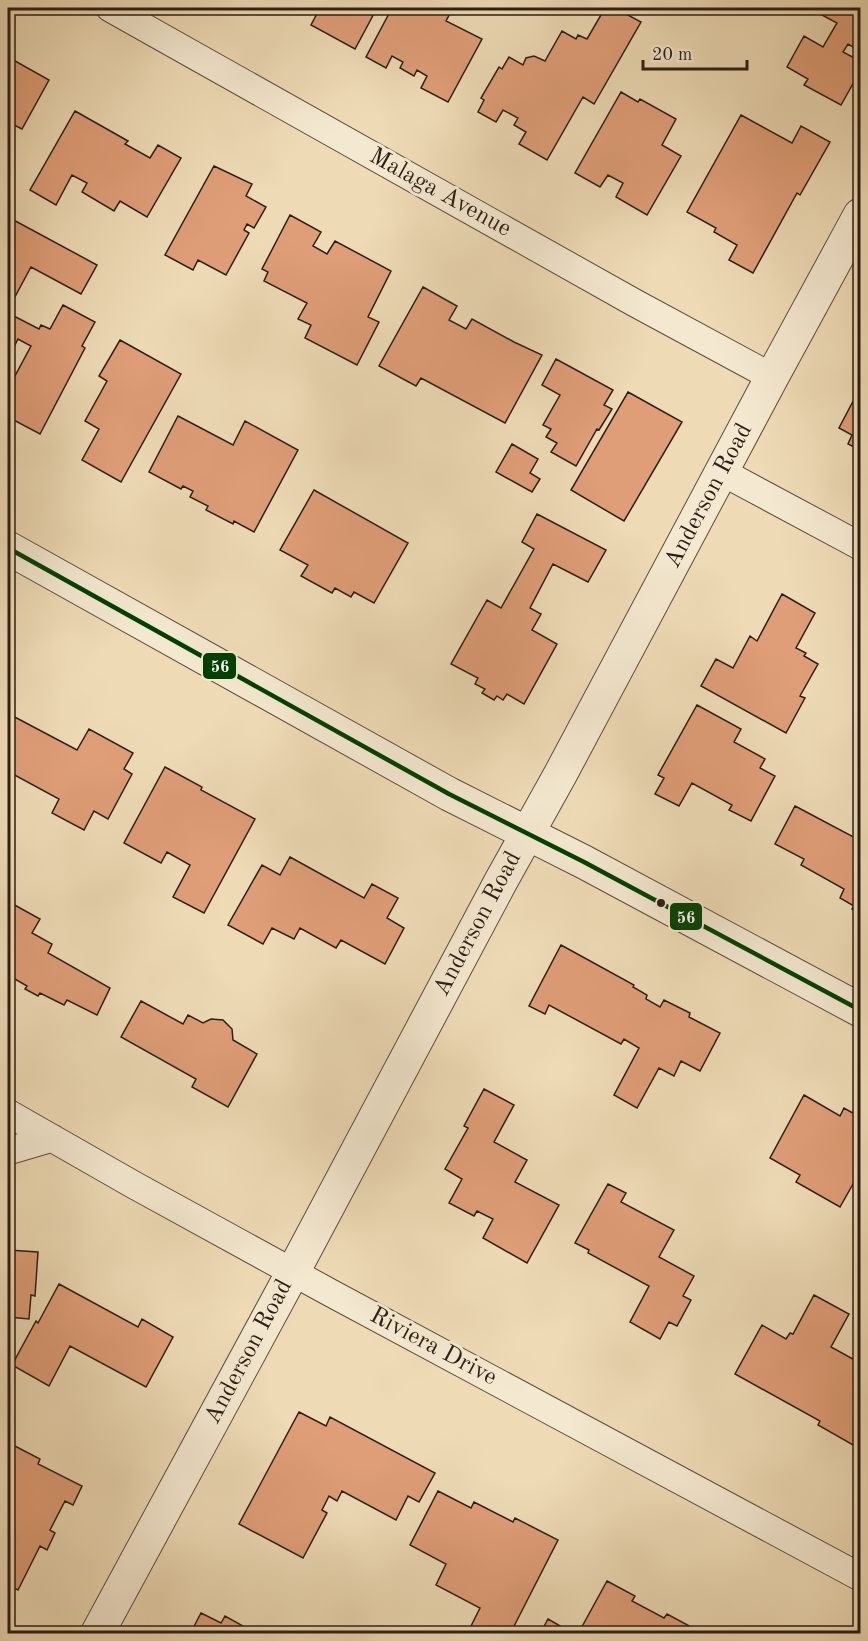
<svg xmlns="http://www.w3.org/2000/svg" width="868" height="1641" font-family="'Old Standard TT',serif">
<rect width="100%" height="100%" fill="#eedbb6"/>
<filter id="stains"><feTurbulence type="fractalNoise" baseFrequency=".00333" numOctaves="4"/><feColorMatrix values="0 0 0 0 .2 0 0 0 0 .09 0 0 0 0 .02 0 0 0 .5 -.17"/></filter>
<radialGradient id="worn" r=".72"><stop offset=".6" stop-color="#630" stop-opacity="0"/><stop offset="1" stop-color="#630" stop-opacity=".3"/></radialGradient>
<!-- building -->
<path fill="#df9e78" stroke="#2b1e15" stroke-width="1.5" d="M320,8h57l-22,41 -44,-24z
M392,8h61l-7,13 36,18 -34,63 -27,-14 6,-12 -10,-6 -3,6 -14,-8 3,-6 -11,-6 -6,12 -20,-11z
M605,8h10l26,14 -47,82 -11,-7 -36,63 -28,-16 7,-12 -12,-7 4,-7 -15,-8 -7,12 -18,-10 6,-12 -3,-2 18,-31 3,2 7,-12 14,8 3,-7 8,-2 11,5 17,-30 14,8 2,-4 9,4z
M809,8h51v43l-12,-7 -5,8 17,9v10l-19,34 -37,-20 4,-6 -21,-12 17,-31 19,11 14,-24z
M8,57l41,23 -27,49 -14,-7z
M621,92l17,10 2,-3 36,20 -14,26 19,11 -34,59 -31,-18 7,-14 -15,-8 -8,12 -25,-14z
M75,111l53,30 -3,3 25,14 8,-13 23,13 -34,59 -27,-16 -6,10 -32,-19 5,-9 -15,-8 -16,30 -26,-15z
M741,115l51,28 9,-17 29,16 -30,53 -3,-2 -44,80 -24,-13 8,-15 -23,-13 2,-4 -29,-16z
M214,166l38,18 -6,12 20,11 -12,21 -7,-4 -3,6 5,3 -23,42 -28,-15 -5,10 -28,-15z
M290,215l31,17 -8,14 14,8 8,-13 56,30 -23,46 11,5 -22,43 -52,-27 6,-13 -13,-6 9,-16 -43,-22 4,-9 -6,-3z
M8,217l89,48 -16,29 -50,-27 -21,39 -2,-1z
M423,287l34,19 -8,14 17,9 6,-10 42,23 28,13 -37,68 -84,-45 -5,8 -37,-20z
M63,305l32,17 -13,24 3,2 -45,86 -32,-17v-28l23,-43 -13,-7 -10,20v-46l31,16 2,-4 9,4z
M120,340l61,34 -60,108 -39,-22 17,-31 -14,-8 22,-40 -8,-5z
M556,359l57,31 -9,15 8,4 -13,21 -2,-1 -21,37 -25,-14 6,-9 -11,-6 5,-8 -8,-4 17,-30 -18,-10z
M860,388v62l-12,-6 4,-9 -13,-7z
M628,392l54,30 -58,99 -53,-31z
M178,416l55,29 12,-24 53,29 -44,82 -20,-11 -1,3 -27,-14 2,-4 -18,-9 3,-6 -10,-5 -2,3 -32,-17z
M512,444l26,15 -8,14 10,6 -8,13 -36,-20z
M314,490l94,53 -34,60 -20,-11 -3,5 -16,-9 -3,5 -31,-17 7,-11 -28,-15z
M537,514l69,36 -18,32 -35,-18 -23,44 11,6 -9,16 25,14 -33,60 -17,-10 -4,6 -6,-4 -3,4 -12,-7 3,-4 -10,-5 3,-6 -27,-14 36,-64 14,8 33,-59 -12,-7z
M782,594l33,19 -19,35 10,5 -2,3 14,8 -18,32 5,2 -19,35 -85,-47 15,-27 17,9 17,-32 7,5z
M697,705l44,24 -7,13 31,17 -5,9 15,8 -24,45 -22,-11 3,-5 -40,-22 -13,23 -24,-12 9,-16 -6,-3z
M9,714l68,36 12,-21 44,24 -9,16 8,5 -24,45 -14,-8 -10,19 -32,-17 7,-14 -48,-26 -3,6v-62z
M165,767l37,20 -1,3 54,29 -51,94 -31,-16 17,-32 -23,-13 -6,11 -37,-20z
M795,806l64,34 1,-3v77l-8,-5 2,-3 -14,-8 4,-9 -43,-24 3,-6 -29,-15z
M290,857l74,41 8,-14 26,14 -11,20 17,10 -19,36 -44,-24 -5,8 -36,-20 -6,11 -22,-11 -9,16 -35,-19 34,-60 18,10z
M11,903l29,16 -8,14 20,11 -4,9 62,35 -13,27 -30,-15 -3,5 -24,-12 -2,3 -13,-7 2,-3 -19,-11 5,-11 -5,-3v-51z
M561,945l73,40 -1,2 14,8 -1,4 14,8 4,-7 26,13 -1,4 31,16 -20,38 -19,-10 -7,15 -15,-8 -22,40 -23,-13 25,-47 -15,-9 -3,5 -72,-39 -4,9 -16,-8z
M141,1001l42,23 5,-9 15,8 8,-4 12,1 9,9 1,11 24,14 -29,53 -36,-20 4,-8 -75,-42z
M484,1089l30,16 -20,37 33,18 -12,22 44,23 -32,58 -44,-25 10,-19 -16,-8 -3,5 -25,-13 13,-24 -17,-10 23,-41 -4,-2z
M804,1095l36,21 4,-8 16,9v72l-7,-5 -13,23 -44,-25 4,-7 -30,-17z
M608,1184l18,9 -5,9 53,28 -15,27 35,19 -11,20 8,4 -14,26 -8,-4 -9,17 -30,-17 19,-36 -61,-33 1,-3 -14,-7z
M8,1250l30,2 -3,44 -4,-1 -2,24 -21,-2z
M59,1284l79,43 4,-8 31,18 -27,50 -76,-41 -21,40 -37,-21 24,-44 2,2z
M814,1295l35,19 -18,33 29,16v86l-42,-24 2,-4 -85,-47 27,-49 24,14 4,-6 3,1z
M299,1412l27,14 4,-9 105,56 -16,29 -11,-6 -12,24 -54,-29 -5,10 -8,-5 -7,14 5,3 -24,45 -64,-34z
M13,1445l27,14 -2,5 44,22 -9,19 -8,-4 -15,29 5,3 -8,17 -7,-4 -22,44 -10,-5v-130z
M438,1491l33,17 3,-6 39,20 2,-4 43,22 -48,94h-43l13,-26 -44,-23 10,-21 -36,-19z
M607,1581l28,15 -3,5 32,17 3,-4 28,15 -3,5h-114z
M201,1613l20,10 4,-7 32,18h-67z
M548,1619l26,15h-34z"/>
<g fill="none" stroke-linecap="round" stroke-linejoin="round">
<defs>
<path id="minor" d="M110,8l525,295 137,74
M722,472l138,74
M8,1113l126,72 195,107 531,285
M8,1151l44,-13"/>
<path id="tertiary" d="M8,548l441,246 135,68 276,148
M97,1634l196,-362 208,-391 59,-106 212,-398 88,-162"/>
</defs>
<!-- minor casing -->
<use href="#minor" stroke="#5c4d3d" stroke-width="29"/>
<!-- tertiary casing -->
<use href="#tertiary" stroke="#5c4d3d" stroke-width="35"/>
<!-- minor -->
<use href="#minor" stroke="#f4e8d0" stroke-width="27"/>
<!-- tertiary -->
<use href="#tertiary" stroke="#f4e8d0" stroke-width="33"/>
<defs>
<path id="bus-1" d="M8,548l441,246 135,68 276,148"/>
</defs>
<!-- bus-1 casing -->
<use href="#bus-1" stroke="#f4e8d0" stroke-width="9"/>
<!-- bus-1 -->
<use href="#bus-1" stroke="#004000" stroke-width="4.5"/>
</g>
<!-- markers -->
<circle fill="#2b1e15" stroke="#f4e8d0" stroke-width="2" cx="661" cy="903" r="5"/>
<g text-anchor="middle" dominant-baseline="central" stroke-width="6" stroke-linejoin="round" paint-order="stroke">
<!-- street labels -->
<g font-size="24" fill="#2b1e15" stroke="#f4e8d0">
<text transform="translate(440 193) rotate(29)">Malaga Avenue</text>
<text transform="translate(709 496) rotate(-62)">Anderson Road</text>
<text transform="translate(478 924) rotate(-62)">Anderson Road</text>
<text transform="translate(433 1347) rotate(28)">Riviera Drive</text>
<text transform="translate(249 1352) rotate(-62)">Anderson Road</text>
</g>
</g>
<g stroke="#f4e8d0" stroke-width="2">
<rect x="202" y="652" width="35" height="28" rx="6" fill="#004000"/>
<rect x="669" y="902" width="34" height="29" rx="6" fill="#004000"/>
</g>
<g font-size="16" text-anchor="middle" font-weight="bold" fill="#fff">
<text x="220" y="672">56</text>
<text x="686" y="923">56</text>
</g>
<!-- margin -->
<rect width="868" height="1641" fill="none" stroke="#eedbb6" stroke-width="30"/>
<rect x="9" y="9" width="850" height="1623" fill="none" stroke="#2b1e15" stroke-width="3"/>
<rect x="15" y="15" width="838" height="1611" fill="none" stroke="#2b1e15" stroke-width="1.5"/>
<!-- scale -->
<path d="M643 60v9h104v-9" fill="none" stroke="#2b1e15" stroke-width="3"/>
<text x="652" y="60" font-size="18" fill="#2b1e15" stroke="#f4e8d0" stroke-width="4.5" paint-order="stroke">20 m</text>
<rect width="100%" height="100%" filter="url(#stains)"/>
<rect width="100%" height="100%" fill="url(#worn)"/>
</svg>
